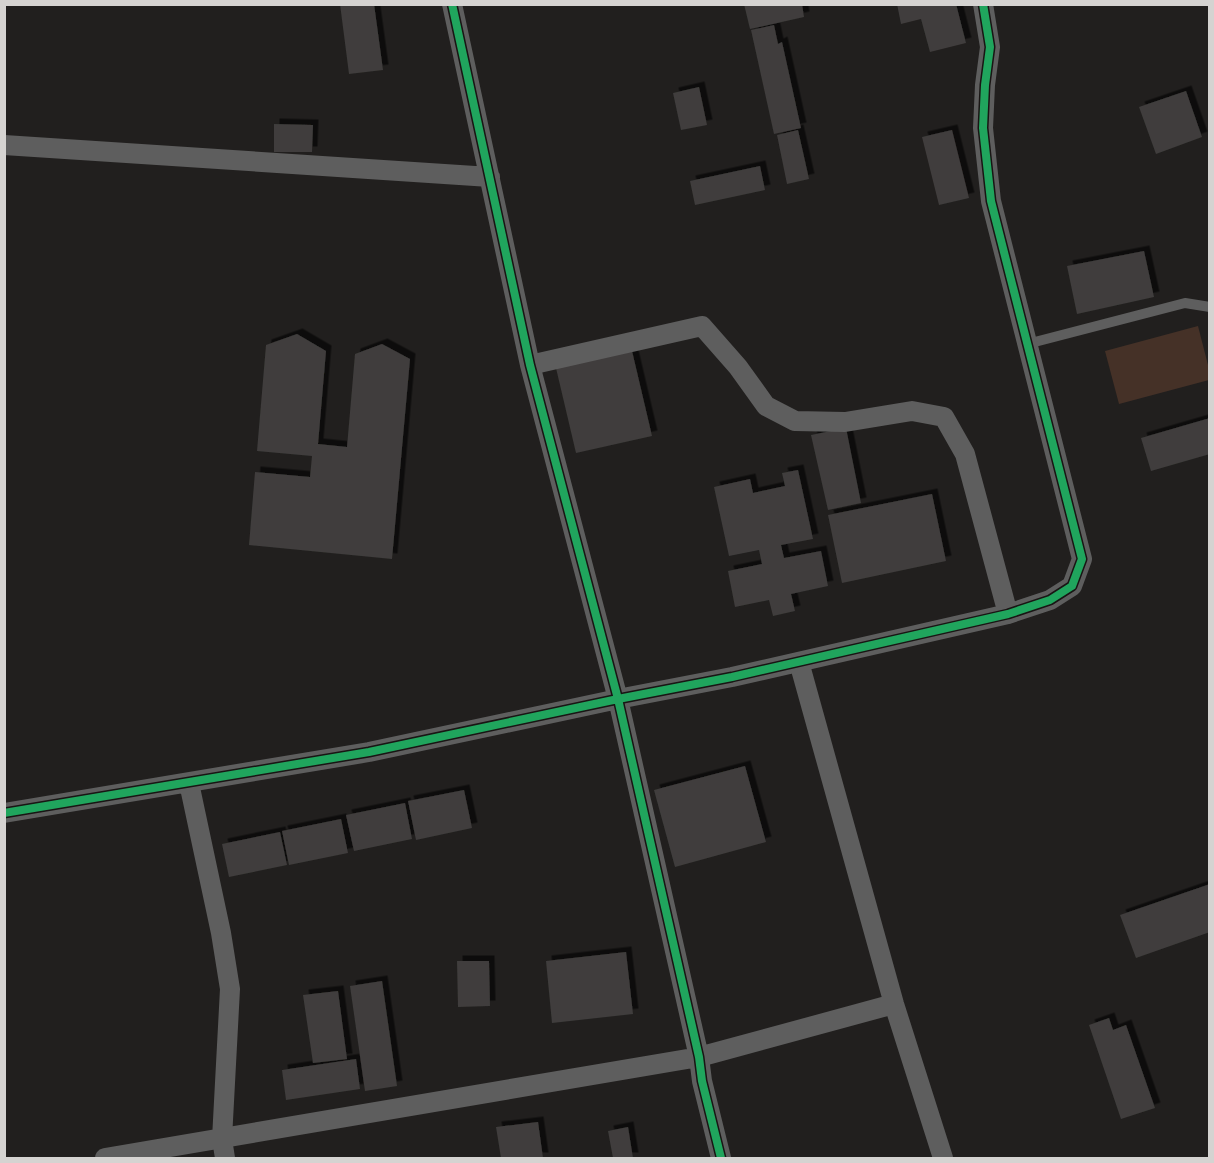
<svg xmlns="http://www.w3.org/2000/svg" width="1214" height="1163" font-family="'Asap Condensed',sans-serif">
<defs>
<filter id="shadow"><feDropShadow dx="5.5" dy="-5.5" stdDeviation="0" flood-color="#0009"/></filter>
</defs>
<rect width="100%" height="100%" fill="#211f1e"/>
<!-- green -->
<path fill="#453127" d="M1198,326l11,43v11l-90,24 -14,-53z"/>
<!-- building -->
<path fill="#3f3d3c" filter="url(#shadow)" d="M340,4h34l9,66 -34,4z
M744,4h58l2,13 -54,12z
M897,4h59l10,39 -36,9 -9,-33 -20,5z
M774,25l4,19 4,-2 19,86 -27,6 -23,-104z
M699,87l8,38 -26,5 -8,-37z
M1186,91l16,46 -46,17 -17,-47z
M274,124l39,1 -1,27h-38z
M798,130l11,49 -22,5 -10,-49z
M952,130l17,68 -30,7 -17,-68z
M760,166l5,24 -70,15 -5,-24z
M1144,251l10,46 -77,17 -10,-48z
M297,334l29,17 -8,93 29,3 8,-93 27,-10 28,15 -18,200 -143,-14 6,-73 55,5 2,-21 -55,-5 9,-106z
M632,351l20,85 -76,17 -20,-85z
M1210,418v36l-59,17 -10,-33z
M846,428l15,75 -33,7 -17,-75z
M798,470l15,69 -32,6 3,13 37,-7 7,35 -37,8 4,17 -22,5 -4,-16 -34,7 -7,-36 34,-7 -3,-14 -30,6 -15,-69 36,-8 3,14 32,-7 -3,-13z
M932,494l14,67 -104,22 -14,-68z
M745,766l21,76 -91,25 -21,-77z
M464,790l8,38 -56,12 -8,-39z
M405,803l7,36 -58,12 -8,-36z
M341,819l7,34 -59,12 -7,-34z
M280,832l7,33 -58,12 -7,-33z
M1210,884v48l-74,26 -16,-43z
M626,952l7,62 -81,9 -6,-62z
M457,961h32l1,45 -32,1z
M382,981l15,105 -32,5 -15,-105z
M338,991l9,68 -34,4 -10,-68z
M1109,1018l4,12 13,-5 29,83 -34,11 -32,-94z
M356,1059l4,30 -74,11 -4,-30z
M538,1122l5,36h-42l-5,-31z
M628,1127l5,31h-20l-5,-27z"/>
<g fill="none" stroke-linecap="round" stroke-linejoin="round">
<!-- service -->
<path stroke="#5e5e5e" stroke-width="10" d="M1027,344l158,-41 25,4"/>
<!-- minor -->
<path stroke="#5e5e5e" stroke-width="20" d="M452,4l78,361 88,334 81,358 3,24 19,77
M4,145l486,32
M530,365l172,-39 36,41 28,39 29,15 50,1 67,-11 32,6 21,37 43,160
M799,662l95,342 49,154
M189,783l32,150 9,56 -8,150 3,19
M4,813l365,-61 249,-53 114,-22 276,-63 42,-14 22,-14 10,-27 -91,-358 -8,-73 2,-43 5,-38 -7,-43
M105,1158l594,-101 195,-53"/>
<defs>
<path id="cycleway" d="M452,4l78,361 88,334 81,358 3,24 19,77
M4,813l365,-61 249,-53 114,-22 276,-63 42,-14 22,-14 10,-27 -91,-358 -8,-73 2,-43 5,-38 -7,-43"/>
</defs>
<!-- cycleway casing -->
<use href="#cycleway" stroke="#191514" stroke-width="11"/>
<!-- cycleway -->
<use href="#cycleway" stroke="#20a55d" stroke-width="8"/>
</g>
<!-- border -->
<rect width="1214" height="1163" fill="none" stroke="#d5d3d1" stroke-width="12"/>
</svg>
